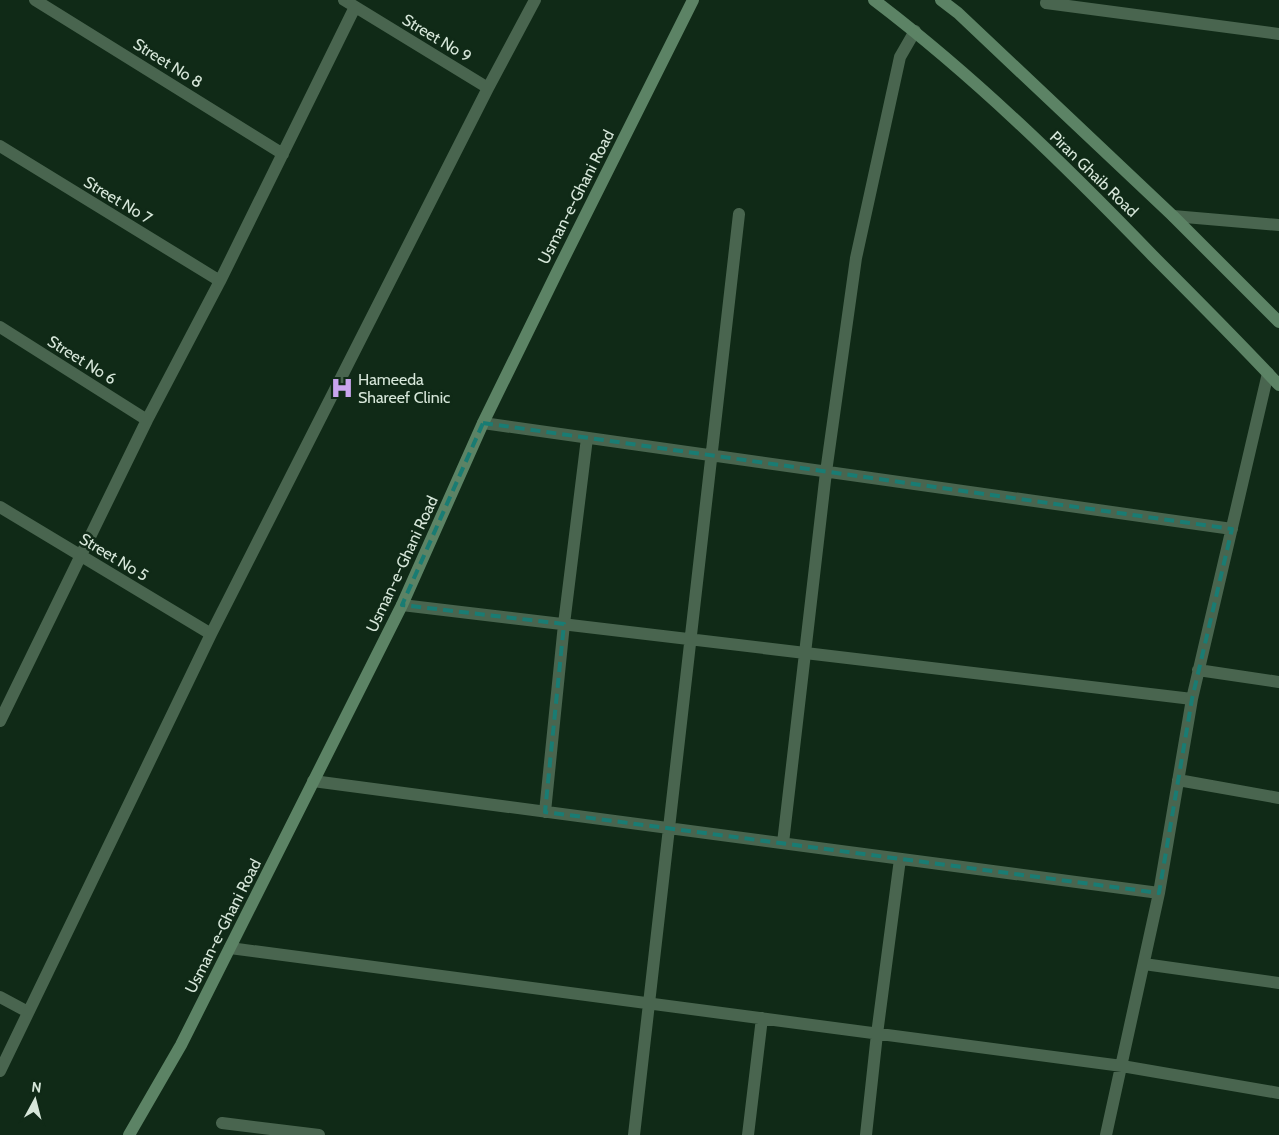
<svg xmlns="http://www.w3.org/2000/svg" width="1279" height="1135" font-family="Cabin,sans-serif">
<rect width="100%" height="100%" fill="#102a17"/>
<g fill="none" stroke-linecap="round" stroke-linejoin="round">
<!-- minor -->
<path stroke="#49654f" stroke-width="12" d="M35,0l248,154
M344,0l144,88
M1047,0l-1,3 233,31
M0,146l220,135
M1173,216l106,9
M0,327l147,93
M483,423l749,106
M0,507l211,127
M402,605l790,94
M1198,670l81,12
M0,721l147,-301 73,-139 135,-274
M1178,780l101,18
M313,781l846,112
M545,812l19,-188 23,-186
M783,843l43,-371 30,-214 44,-201 15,-26
M230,948l892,118 157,27
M1144,964l135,19
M0,997l28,15
M0,1071l211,-437 277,-546 47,-88
M222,1123l97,12
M634,1135l105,-921
M748,1135l14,-117
M866,1135l11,-101 23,-175
M1106,1135l53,-242 33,-194 76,-326"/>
<!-- secondary -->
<path stroke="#5c8365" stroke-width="12" d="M874,0c100,76 191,165 278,255 43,43 86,86 127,130
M941,0l17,13 215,203 106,106
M129,1135l52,-90 221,-440 81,-182 77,-157 133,-266"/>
</g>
<!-- marked area -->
<path fill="none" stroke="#197c73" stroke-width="4" stroke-dasharray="10 6" stroke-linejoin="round" d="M483,423l749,106 -40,170 -33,194 -614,-81 19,-188 -162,-19z"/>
<!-- icons -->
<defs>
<symbol id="hospital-bare" viewBox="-9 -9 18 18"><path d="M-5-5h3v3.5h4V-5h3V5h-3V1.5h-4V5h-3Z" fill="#c9a5ee" stroke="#102a17" stroke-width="2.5" paint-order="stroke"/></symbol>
</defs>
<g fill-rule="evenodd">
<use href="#hospital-bare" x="326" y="372" width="32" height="32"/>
</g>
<g text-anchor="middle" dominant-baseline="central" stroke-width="5" stroke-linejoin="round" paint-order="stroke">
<!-- street labels -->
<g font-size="16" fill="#d7e7da" stroke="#102a17">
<text transform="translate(437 38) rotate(31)">Street No 9</text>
<text transform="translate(168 63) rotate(32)">Street No 8</text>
<text transform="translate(1094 174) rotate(44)">Piran Ghaib Road</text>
<text transform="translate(576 197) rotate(-63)">Usman-e-Ghani Road</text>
<text transform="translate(118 200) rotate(31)">Street No 7</text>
<text transform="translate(82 360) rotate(32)">Street No 6</text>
<text transform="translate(114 557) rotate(31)">Street No 5</text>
<text transform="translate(402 564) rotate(-65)">Usman-e-Ghani Road</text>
<text transform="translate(223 926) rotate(-63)">Usman-e-Ghani Road</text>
</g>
<!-- poi labels -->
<g font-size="16" fill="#d7e7da" stroke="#102a17" text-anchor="start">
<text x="358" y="379">Hameeda<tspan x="358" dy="18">Shareef Clinic</tspan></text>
</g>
</g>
<!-- north arrow -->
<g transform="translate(35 1100) rotate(7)" stroke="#102a17" stroke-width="4" paint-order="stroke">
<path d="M0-4L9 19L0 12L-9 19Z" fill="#d7e7da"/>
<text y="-8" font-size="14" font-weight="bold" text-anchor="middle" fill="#d7e7da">N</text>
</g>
</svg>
